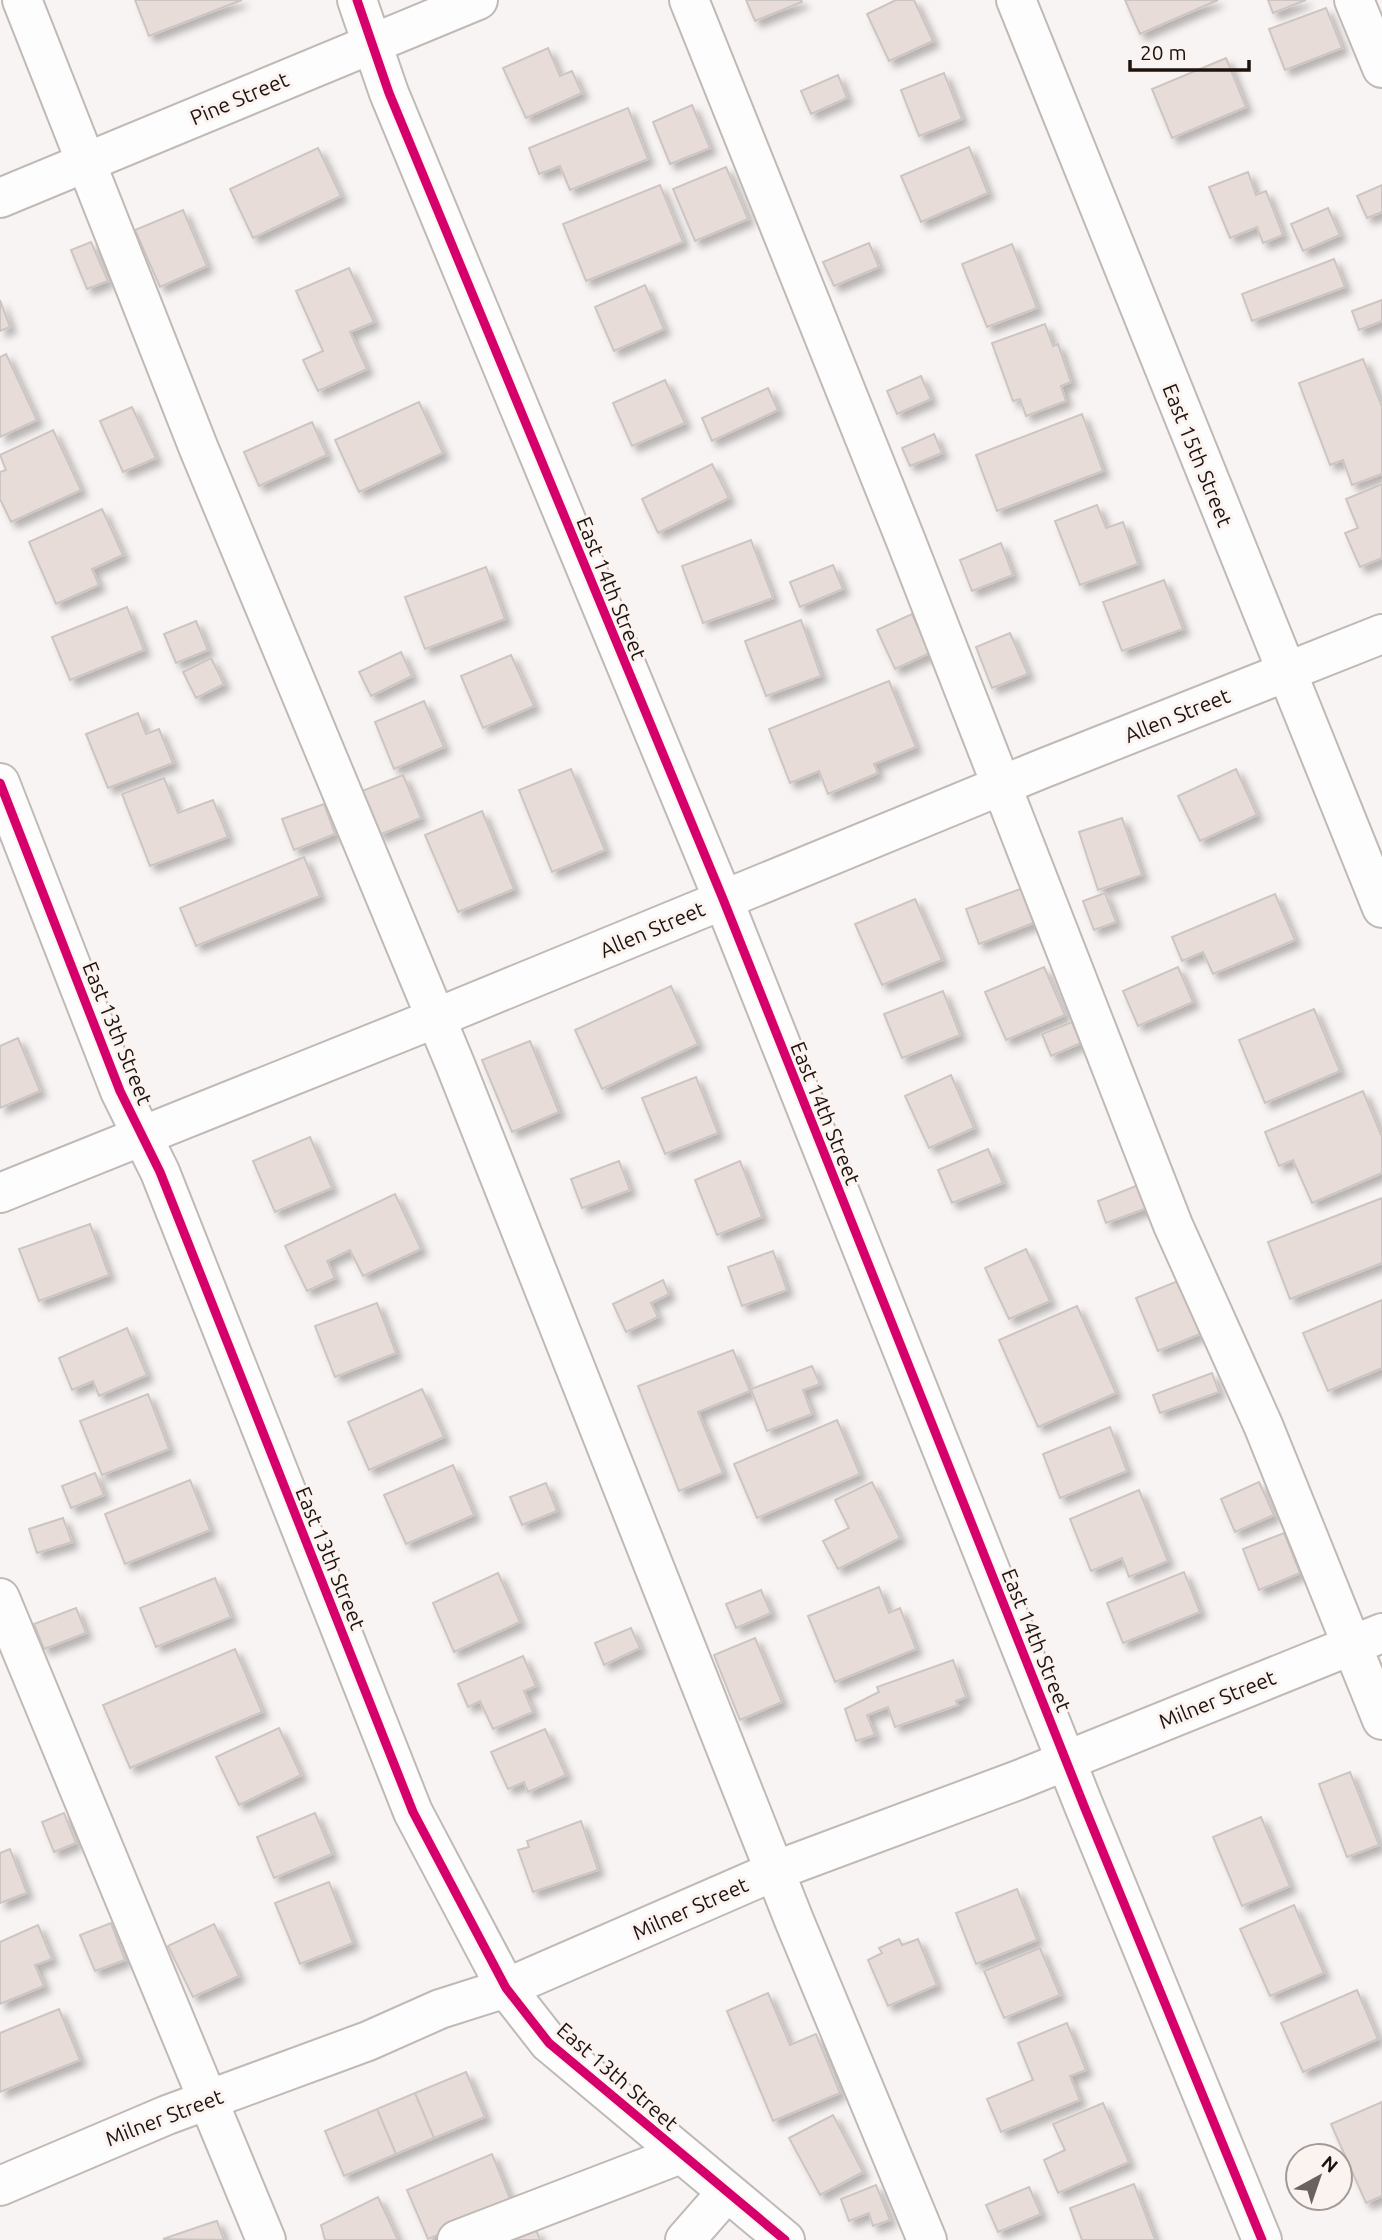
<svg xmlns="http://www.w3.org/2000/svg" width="1382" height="2240" font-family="Ubuntu,sans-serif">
<defs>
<filter id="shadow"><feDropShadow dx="6" dy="6" stdDeviation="3.5" flood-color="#0004"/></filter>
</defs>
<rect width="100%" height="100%" fill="#f8f4f3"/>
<!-- building -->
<path fill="#e7dcd8" stroke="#cdc5c2" stroke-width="2" filter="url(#shadow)" d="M135,0h107l-93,36z
M746,0h55l1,2 -47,19z
M896,0h18l19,41 -44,20 -22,-47z
M1125,0h93l-78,34z
M1268,0h38l-33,13z
M1326,8l16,40 -57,22 -16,-41z
M548,48l12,28 12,-5 10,22 -56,25 -23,-50z
M1226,58l20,49 -74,31 -20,-49z
M944,73l18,46 -43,17 -18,-46z
M838,75l9,23 -36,16 -10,-23z
M692,105l18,43 -40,16 -17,-42z
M628,108l20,51 -78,31 -10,-24 -21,8 -10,-26z
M969,147l19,46 -67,29 -20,-46z
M318,148l23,48 -88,42 -23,-49z
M726,167l22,52 -53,22 -22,-52z
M1248,172l8,23 10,-4 17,44 -20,8 -6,-16 -27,11 -21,-51z
M660,185l23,57 -97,39 -23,-57z
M1382,185v27l-15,6 -10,-22z
M1328,208l12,27 -37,16 -12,-27z
M183,210l24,56 -47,21 -25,-57z
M91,242l17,39 -21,8 -16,-39z
M869,243l10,24 -45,19 -11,-24z
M1012,244l25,64 -50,19 -25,-63z
M1334,259l11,28 -93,34 -10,-27z
M349,268l25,54 -24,10 17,37 -49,22 -15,-31 20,-9 -27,-60z
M645,285l19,44 -50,22 -19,-44z
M0,300l10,27 -10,4z
M1382,300v21l-23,9 -7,-19z
M1045,324l8,22 5,-2 13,38 -10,4 5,15 -40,15 -6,-17 -7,2 -21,-58z
M6,354l31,66 -37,17v-80z
M1363,359l19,48v67l-30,11 -9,-25 -13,5 -31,-82z
M921,376l10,23 -34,15 -10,-23z
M665,380l20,43 -53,23 -19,-43z
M768,388l10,22 -66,31 -10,-23z
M419,402l24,51 -84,39 -24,-52z
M132,407l24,51 -33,14 -23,-51z
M1082,414l21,57 -106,40 -21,-56z
M312,422l15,33 -68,31 -15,-34z
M53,430l28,60 -70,32 -11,-23v-27l6,-2 -6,-15z
M934,434l8,19 -32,13 -8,-18z
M712,464l17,34 -71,35 -16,-34z
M1382,484v74l-22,9 -15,-34 13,-5 -12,-29z
M1097,505l9,23 17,-6 15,42 -58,21 -25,-64z
M102,509l21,46 -31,14 7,16 -43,19 -27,-62z
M751,540l22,58 -70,25 -21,-57z
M1001,543l12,32 -41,16 -12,-31z
M833,565l10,24 -43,18 -10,-25z
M486,567l19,52 -80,30 -20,-52z
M1164,580l19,49 -61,22 -19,-49z
M127,607l17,43 -74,30 -18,-43z
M912,614l18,39 -35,16 -18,-39z
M801,620l20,56 -55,20 -21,-55z
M196,621l12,29 -32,13 -12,-29z
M1010,633l18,41 -36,14 -16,-41z
M401,652l11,24 -41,20 -12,-24z
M511,655l23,51 -51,22 -22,-52z
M211,658l13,26 -28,14 -13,-26z
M889,681l27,66 -42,17 4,9 -50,21 -9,-23 -29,12 -21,-54z
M424,701l20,46 -50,22 -19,-47z
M138,713l8,21 13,-5 14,34 -65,25 -22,-54z
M571,769l34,81 -53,22 -33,-82z
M1236,769l21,46 -57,26 -22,-45z
M403,775l18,43 -42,17 -17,-44z
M164,778l14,35 35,-13 15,37 -78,29 -28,-72z
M324,804l11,30 -41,16 -12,-31z
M482,811l32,78 -56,23 -33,-77z
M1122,818l20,57 -44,15 -19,-58z
M304,857l16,39 -124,50 -16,-38z
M1023,888l13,34 -57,22 -13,-35z
M1105,893l11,29 -22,8 -11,-29z
M1275,894l20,46 -82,34 -10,-22 -21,9 -10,-24z
M915,899l27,61 -60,25 -27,-61z
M1044,967l21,48 -59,25 -21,-48z
M1178,967l15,35 -55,24 -15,-35z
M671,986l27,58 -96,45 -27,-59z
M943,991l17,44 -58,23 -18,-44z
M1314,1009l26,62 -75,32 -26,-63z
M1072,1022l9,21 -30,13 -9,-22z
M18,1038l22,53 -40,17v-62z
M530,1041l29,71 -47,20 -30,-72z
M951,1075l23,53 -45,20 -24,-52z
M696,1077l22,56 -53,21 -23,-56z
M1363,1091l19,46v36l-70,30 -19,-43 -14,6 -14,-34z
M310,1137l22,51 -57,24 -22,-51z
M988,1149l15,34 -51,20 -14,-33z
M619,1161l11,29 -48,18 -11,-29z
M740,1161l22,56 -45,18 -22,-55z
M1141,1184l9,23 -44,16 -8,-22z
M395,1194l26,55 -58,27 -13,-26 -23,11 8,17 -28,13 -22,-45z
M1382,1198v65l-92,36 -22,-57z
M90,1224l19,51 -70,26 -20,-52z
M1026,1249l24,52 -41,18 -24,-51z
M773,1251l14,39 -45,16 -14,-39z
M663,1280l6,14 -18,9 7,14 -32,15 -13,-28z
M1178,1281l22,53 -42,17 -22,-53z
M1382,1300v68l-54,23 -25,-58z
M377,1303l19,50 -61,24 -20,-51z
M1077,1306l39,87 -78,34 -39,-87z
M127,1328l20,47 -48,21 -6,-15 -21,9 -13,-32z
M733,1350l17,41 -52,21 25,61 -44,18 -41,-105z
M812,1366l8,18 -17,6 9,24 -45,17 -16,-42z
M1212,1373l7,19 -59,21 -7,-18z
M422,1389l22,48 -75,33 -21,-48z
M148,1394l21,55 -67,26 -22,-54z
M837,1420l23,54 -103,44 -23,-54z
M1110,1427l17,44 -67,27 -17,-44z
M453,1465l21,50 -68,29 -22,-49z
M95,1473l9,22 -33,13 -9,-22z
M190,1480l20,50 -85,34 -20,-50z
M872,1482l28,56 -62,31 -15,-28 26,-13 -14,-28z
M1259,1482l15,33 -39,17 -14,-33z
M546,1483l11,28 -35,14 -12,-28z
M1139,1490l29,71 -39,16 -7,-19 -31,13 -21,-52z
M63,1518l9,24 -35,11 -8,-24z
M1284,1533l16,40 -41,17 -16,-41z
M1184,1572l16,40 -77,31 -16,-40z
M498,1573l22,49 -66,30 -21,-49z
M215,1578l16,39 -75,30 -16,-39z
M879,1587l10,26 11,-5 16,41 -81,33 -27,-66z
M761,1590l10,23 -35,15 -10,-24z
M76,1608l10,25 -42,16 -10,-25z
M631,1628l9,20 -36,17 -9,-22z
M755,1638l27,64 -42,18 -26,-65z
M235,1649l27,63 -132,56 -27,-63z
M523,1656l13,30 -12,5 9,21 -40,17 -13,-28 -12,6 -10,-23z
M953,1660l13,37 -10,4 2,4 -63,22 -7,-20 -21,8 8,20 -19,6 -11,-32 34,-17 -2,-5z
M279,1728l22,47 -62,30 -23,-48z
M545,1729l21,46 -38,17 -4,-10 -16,7 -17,-37z
M1350,1772l29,73 -32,12 -28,-73z
M64,1813l12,30 -22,9 -12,-30z
M315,1813l17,41 -58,24 -17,-41z
M1261,1817l29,69 -48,20 -29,-69z
M581,1821l17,49 -65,22 -15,-42 11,-3 -2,-6z
M10,1849l17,44 -27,10v-50z
M329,1882l24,61 -53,21 -25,-61z
M1017,1889l20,51 -61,24 -20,-51z
M1294,1905l30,68 -54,23 -30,-67z
M111,1923l14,37 -30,11 -15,-36z
M214,1924l25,52 -46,21 -25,-51z
M38,1925l14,34 -17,6 9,21 -44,18v-62z
M899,1939l3,6 16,-6 19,46 -49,21 -20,-46 14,-7 -3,-5z
M1040,1948l20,47 -56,23 -20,-47z
M1357,1990l21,49 -75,33 -22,-49z
M768,1993l22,52 26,-11 24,59 -67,28 -46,-110z
M59,2009l21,51 -80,32v-59z
M1067,2023l19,47 -16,6 10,24 -79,32 -14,-33 46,-19 -15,-37z
M466,2072l19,45 -51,21 -19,-45z
M415,2093l19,45 -38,16 -19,-45z
M1382,2102v94l-16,7 -35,-79z
M1103,2103l26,59 -71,31 -14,-33 21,-10 -12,-26z
M377,2109l19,45 -52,22 -19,-45z
M833,2115l30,57 -43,23 -31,-57z
M492,2154l20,50 -84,35 -21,-49z
M1134,2184l21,56h-73l-12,-32z
M876,2185l14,35 -17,6 -4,-13 -20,8 -8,-22z
M1029,2187l12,27 -43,18 -12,-27z
M378,2197l20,43h-73l-4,-15z
M217,2221l7,19 -61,-1 47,-16z
M536,2230l4,10h-27z"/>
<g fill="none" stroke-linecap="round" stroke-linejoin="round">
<defs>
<path id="minor" d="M22,0l177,449 256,615 339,856 133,320
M357,0l32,93 334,806 361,907 178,434
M689,0l217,541 267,684 90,200 119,295
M1016,0l366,908
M1354,0l28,68
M0,198l478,-198
M0,783l120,308 40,81 253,640 93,176 43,55 236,197
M0,1193l436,-175 603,-248 343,-136
M0,1598l266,642
M0,2186l167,-71 201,-74 72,-32 66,-21 271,-118 244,-91 361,-146
M457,2240l224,-86
M685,2240l42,-48"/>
</defs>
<!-- minor casing -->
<use href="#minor" stroke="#c0b9b5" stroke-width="42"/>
<!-- minor -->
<use href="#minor" stroke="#fefdfd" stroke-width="38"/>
<defs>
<path id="cycleway" d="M357,0l32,93 334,806 361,907 178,434
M0,783l120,308 40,81 253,640 93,176 43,55 236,197"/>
</defs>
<!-- cycleway casing -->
<use href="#cycleway" stroke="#fbf3f0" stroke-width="13"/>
<!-- cycleway -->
<use href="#cycleway" stroke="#d6006c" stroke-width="9"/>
</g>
<g text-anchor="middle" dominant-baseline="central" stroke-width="6" stroke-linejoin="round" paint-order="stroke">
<!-- street labels -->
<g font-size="21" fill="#1f130e" stroke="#fbf3f0">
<text transform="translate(239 98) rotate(-23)">Pine Street</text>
<text transform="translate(1198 455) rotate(68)">East 15th Street</text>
<text transform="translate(612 588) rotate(68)">East 14th Street</text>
<text transform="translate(1177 715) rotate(-22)">Allen Street</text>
<text transform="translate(652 929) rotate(-23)">Allen Street</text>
<text transform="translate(118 1033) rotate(68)">East 13th Street</text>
<text transform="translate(826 1113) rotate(68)">East 14th Street</text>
<text transform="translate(331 1558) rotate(68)">East 13th Street</text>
<text transform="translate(1037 1640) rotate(68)">East 14th Street</text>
<text transform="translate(1217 1699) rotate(-22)">Milner Street</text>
<text transform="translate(690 1908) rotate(-24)">Milner Street</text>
<text transform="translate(618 2076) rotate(41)">East 13th Street</text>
<text transform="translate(164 2117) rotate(-21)">Milner Street</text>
</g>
</g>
<!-- north arrow -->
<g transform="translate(1319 2177) rotate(40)"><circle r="33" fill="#fbf3f0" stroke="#a39996" stroke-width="2"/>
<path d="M0-5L12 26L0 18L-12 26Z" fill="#6b625e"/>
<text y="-10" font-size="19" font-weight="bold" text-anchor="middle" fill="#1f130e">N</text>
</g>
<!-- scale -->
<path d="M1130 60v10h119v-10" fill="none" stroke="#1f130e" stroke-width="3.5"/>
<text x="1140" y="60" font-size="21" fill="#1f130e" stroke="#fbf3f0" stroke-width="5" paint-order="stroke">20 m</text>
</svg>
